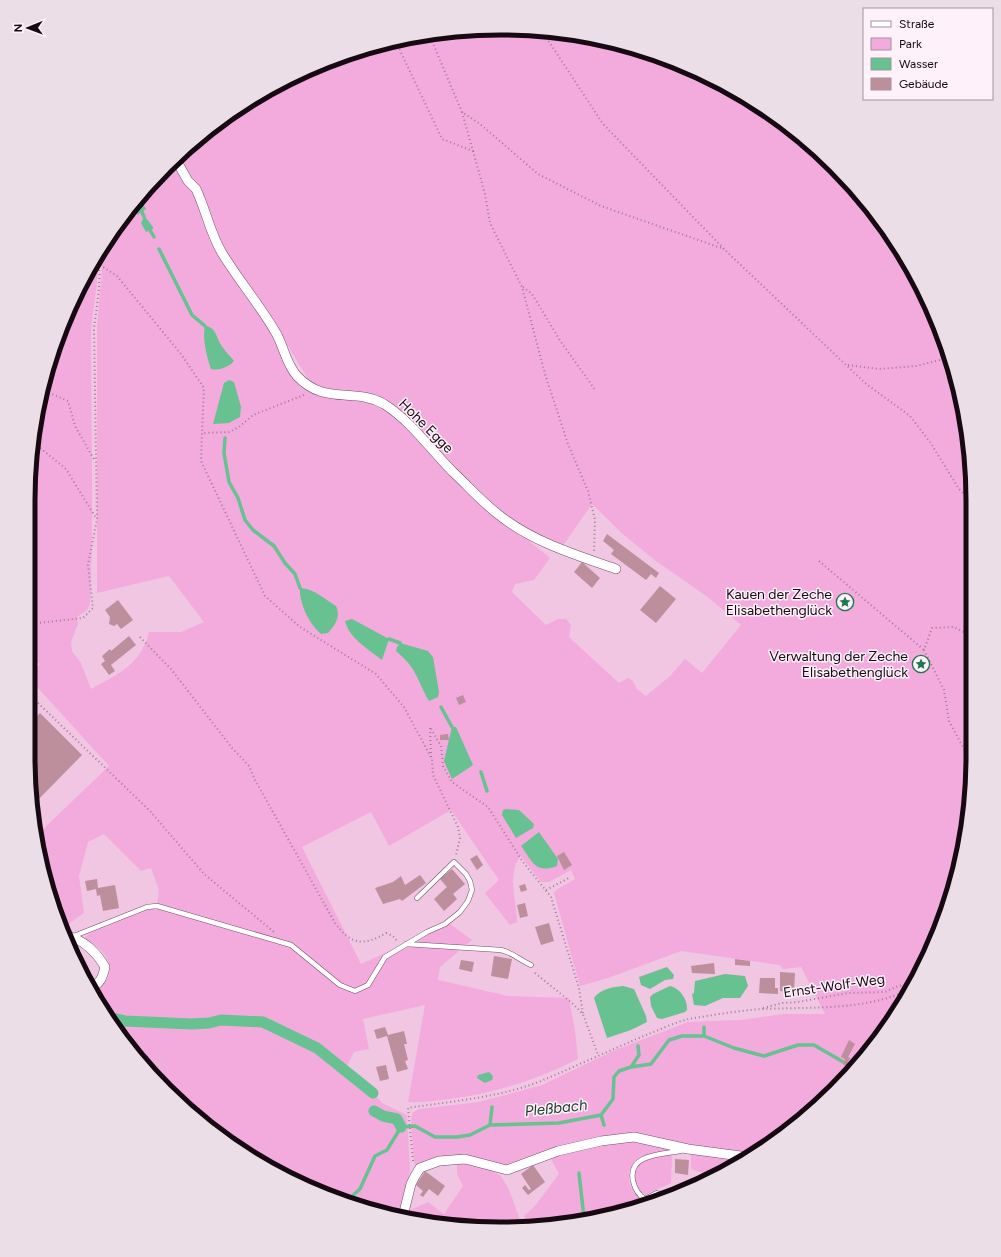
<svg xmlns="http://www.w3.org/2000/svg" width="1001" height="1257" font-family="Figtree,sans-serif">
<rect width="100%" height="100%" fill="#f0c6e3"/>
<!-- built -->
<path fill="#e7b6d7" d="M143,1059l18,3v22z"/>
<!-- green -->
<path fill="#f3aadd" d="M532,29l91,15 87,33 78,49 68,63 54,75 47,114 15,91 1,288 -9,91 -27,90 -44,81 -81,93 -60,43 -74,-11 -38,-9h-18l-55,11 -62,19 -41,-9h-12l-12,1 -24,9 -2,-4 -3,-40 1,-9 7,-4 60,-7 63,-17 71,-34 75,-29 53,-2 43,-6h41l-24,-47 -18,2 -3,-4 -99,-14 -73,27 -28,8 -26,-93 2,-3 19,-11 -4,-9 -22,12h-8l-20,-26c-15,16 -4,46 -4,66l-7,3 -25,-32 14,-13 -48,-70 -62,36 -18,-34 -69,35 59,117 89,-40 22,16 -32,27 -2,13 70,16 61,2 6,33 3,28c-44,22 -88,36 -137,41 -11,1 -22,3 -33,2l17,-97 -62,14 6,30 -15,3 -7,14 35,37 25,12 3,56 -10,45 -22,-3 -114,-47 -98,-76 -5,-6v-22l-19,-3 -51,-66v-2c21,-8 26,-27 7,-43 -4,-4 -9,-6 -13,-10l3,-4 49,-20 20,-7 2,-17 -8,-22 -10,3 -37,-37 -16,8 -9,34 5,37 -20,14 -20,-48 -6,-45 71,-68 -81,-89 12,-13 -12,-10 1,-184 24,-122 38,-84 6,-7c3,28 -6,54 -6,82 0,88 3,176 -1,264l-2,6 -11,8 1,7 -7,18 1,9 9,12 10,26c27,-15 50,-24 58,-57h32l23,-10 -35,-46 -72,17v-266l5,-57 -3,-17 46,-64 29,-27 12,20 9,8 25,64 45,67 23,47 13,18 26,11 43,3 23,14 76,78 81,66 -16,22 -19,4 -3,8 34,33 12,-6h8l5,6 -2,12 50,46 9,-5 5,3 4,8 9,7 23,-19 16,-18 17,14 39,-48 -32,-27 -53,-37 -31,-25 -33,-32 -30,43c-22,-10 -42,-19 -62,-34 -40,-30 -71,-73 -108,-107 -8,-5 -16,-10 -25,-11 -21,-4 -40,0 -57,-13l-51,-83 -35,-47 -14,-30 -3,-14 -10,-21 -8,-8 -11,-20 35,-33 51,-35 85,-38 90,-21z
M633,1139l39,9v3c-19,1 -50,6 -42,34 3,7 12,14 16,18l-23,10 -95,12 -4,-9 11,-10 24,-32 -9,-17 16,-5z
M700,1154l46,5 -9,7 -25,10 -21,-7v-14z
M672,1155l-1,28 -26,12c-10,-8 -17,-27 -1,-35 8,-4 19,-4 28,-5z
M457,1161c13,3 30,5 42,14 10,8 18,38 23,51l-22,3 -93,-12 1,-6 20,-9 16,12 19,-28 -6,-12z"/>
<!-- water -->
<path fill="#67c190" d="M139,198l7,11 -9,6 -4,-10z
M144,217l2,1 7,9v2l-7,3 -5,-9z
M205,326c11,1 11,11 16,19 4,6 9,11 13,16 -5,6 -15,10 -23,8 -4,-11 -9,-31 -6,-43z
M229,380l5,2 7,25 -1,10 -11,6 -16,1 11,-41z
M300,588c16,1 25,12 36,18 5,11 -1,19 -8,27l-7,1c-12,-10 -22,-31 -21,-46z
M352,619l37,20 -7,21c-14,-11 -33,-22 -37,-39z
M400,643l28,8 5,6 6,35 -1,5 -9,4c-12,-21 -12,-33 -33,-50l1,-4z
M452,727h4l17,38 -21,14 -8,-18z
M506,809l13,1 15,14 -1,4 -17,10 -14,-23 1,-5z
M539,832l19,27 -1,7c-22,8 -24,-4 -36,-20z
M667,967l7,8 -1,4 -8,1 -15,9 -9,-4 -2,-8z
M725,974l20,2 3,10 -8,12h-17l-18,8 -11,-1 -2,-11 2,-1 1,-12z
M623,986l11,3 12,27 1,6 -16,8 -24,8 -13,-40c6,-9 19,-11 29,-12z
M670,986c10,2 18,14 17,24l-2,2 -23,7 -5,-1 -6,-12 -1,-9 3,-3z
M489,1072l4,4 -1,4 -7,3 -8,-5 1,-3z"/>
<g fill="none" stroke-linecap="round" stroke-linejoin="round">
<!-- stream -->
<path stroke="#67c190" stroke-width="3.5" d="M142,212l2,5
M150,230l4,7
M159,249l33,66 13,11
M225,438l-1,15 5,29 9,16 7,22 8,10 21,16 11,17 10,11 5,14
M389,639l11,4
M441,707l11,20
M481,772l6,19
M704,1036v-9
M631,1067l8,-12 -1,-9
M601,1115l3,10
M490,1125l2,-18
M579,1173l5,45
M348,1200l12,-11 15,-33 12,-6 14,-23 14,-1 20,11h22l13,-2 20,-10 69,-2 42,-8 12,-16 1,-22 5,-6 12,-4 20,-3 18,-24 13,-4h22l30,12 30,8 34,-11h16l38,22"/>
<!-- canal -->
<path stroke="#67c190" stroke-width="11" d="M111,1018l14,3 66,3 18,-1 12,-3 42,2 54,26 56,45
M374,1111l9,5 14,3 4,8"/>
</g>
<!-- building -->
<path fill="#bd8e9c" d="M607,534l52,39 -3,5 -5,-4 -5,6 -35,-26 3,-4 -11,-9z
M582,562l18,16 -8,10 -18,-16z
M660,586l16,13 -20,24 -16,-13z
M118,600l15,20 -12,9 -4,-5 -3,2 -5,-2 1,-7 -5,-7z
M129,636l7,9 -25,20 4,6 -6,4 -8,-11 4,-3 -3,-5 8,-7 1,2z
M463,695l3,7 -7,3 -3,-7z
M40,713l42,42 -48,49 -6,-48v-31z
M448,734l1,6h-9v-5z
M564,852l8,13 -8,5 -7,-14z
M477,855l6,10 -6,5 -7,-11z
M452,869l13,15 -12,10 4,5 -13,12 -10,-12 13,-12 -7,-8z
M420,875l6,8 -24,18 -2,-2 -17,5 -8,-16 18,-6 8,-6 4,9z
M97,879l1,9 17,-3 4,23 -16,3 -3,-16 -3,1 -1,-7 -9,2 -2,-10z
M525,884l2,6 -6,2 -2,-6z
M525,903l3,13 -8,2 -3,-13z
M549,923l5,18 -13,4 -6,-18z
M494,956l18,3 -4,20 -17,-3z
M735,959l15,2v5l-15,-1z
M461,960l13,2 -2,10 -13,-3z
M714,963l1,11 -23,-1 -1,-7z
M780,972l15,1 -1,19 -14,-1z
M760,978h15v10h3v6l-19,-1z
M385,1027l3,8 16,-4 3,13h-3l4,16 -3,1 3,8 -11,3 -10,-36 -10,3 -3,-9z
M849,1040l6,4 -7,13 2,1 -4,8 -3,-2 2,-5 -4,-2z
M386,1065l3,14 -9,2 -4,-14z
M675,1159l14,1 -1,15 -13,-2z
M533,1165l12,17 -17,13 -6,-7 3,-3 4,5 2,-1 -10,-15z
M425,1171l20,15 -7,10 -9,-7 -6,8 -3,-2 3,-4 -7,-6z
M673,1187l3,4 -21,8v-1z"/>
<g fill="none" stroke-linecap="round" stroke-linejoin="round">
<defs>
<path id="service" d="M28,704l5,-6
M74,936l73,-29 10,-1 134,39 49,40 15,6 13,-6 17,-28 42,-25 18,-8 15,-12 8,-11 4,-11 -2,-9 -4,-7 -12,-12 -37,36
M406,944l95,6c13,3 18,10 30,15
M657,1193l-12,6c-7,-4 -10,-10 -12,-18 -6,-29 33,-26 51,-31"/>
<path id="minor" d="M176,160l12,21 8,8c10,21 14,44 26,64 17,28 38,52 54,80 8,14 10,31 21,43 28,30 57,11 87,28 27,17 46,45 69,68 15,14 29,30 46,43 34,27 77,40 117,54
M68,936c16,4 29,17 37,31 -2,9 -5,19 -16,20
M403,1216l8,-32 4,-8 5,-8 19,-7 26,-2 42,11 51,-19 43,-10 33,-4 54,12 60,8"/>
</defs>
<!-- service casing -->
<use href="#service" stroke="#724e67" stroke-width="5.5"/>
<!-- minor casing -->
<use href="#minor" stroke="#724e67" stroke-width="10"/>
<!-- path -->
<path stroke="#9c7d92" stroke-width="2" stroke-dasharray="1 3" stroke-linecap="butt" d="M542,31l61,93 122,126 140,133 45,33 20,26 29,47 13,13
M429,34l33,78
M396,42l46,97 31,12 -11,-39 18,12 58,50 63,32 123,43
M473,151l12,43 5,29 32,64 23,87 23,70 20,47 7,29 -1,31
M100,265l17,11 64,78 23,34 -2,45
M523,287l9,7 29,48 35,49
M848,365l31,4 37,-3 32,-8
M45,391l23,10 7,25 20,35
M304,395l-51,20 -14,12 -10,5 -27,1 -1,28 64,135 35,31 76,47 28,33 28,52 1,16 25,52 2,11 -4,17
M34,443l32,26 30,49
M819,561l105,89
M28,624l55,-6 10,-10 -5,-43 9,-46 -3,-191c3,-24 8,-49 4,-74
M140,637l31,32 61,79 17,18 6,14 80,143c15,21 28,24 51,10l7,3 4,5
M38,703l112,108 54,63 70,58
M431,757l-1,-30 11,19 2,20 9,16 36,25 35,55 28,35 28,91 4,26
M972,764l-23,-43 -5,-31 -20,-40 8,-22 22,-1 19,10
M546,890l23,-12
M535,973l37,30 11,11 15,41
M763,1008l19,-5 16,-1 50,-9 37,-1 13,-6 14,-2
M413,1161l-5,-53c44,-7 90,-10 133,-27 35,-15 70,-31 105,-46 14,-5 29,-13 43,-16 23,-4 48,-8 72,-10 46,-2 107,2 149,-20"/>
<!-- service -->
<use href="#service" stroke="#fff" stroke-width="4.5"/>
<!-- minor -->
<use href="#minor" stroke="#fff" stroke-width="9"/>
</g>
<!-- icons -->
<defs>
<symbol id="sight-ring" viewBox="-11 -11 22 22"><circle r="9.5" fill="#fef1fa" stroke="#1c794e" stroke-width="1.5"/><path d="M0-6L1.8-2.2L6-1.7L2.9 1.2L3.7 5.4L0 3.3L-3.7 5.4L-2.9 1.2L-6-1.7L-1.8-2.2Z" fill="#1c794e"/></symbol>
</defs>
<g fill-rule="evenodd">
<use href="#sight-ring" x="835" y="592" width="20" height="20"/>
<use href="#sight-ring" x="911" y="654" width="20" height="20"/>
</g>
<g text-anchor="middle" dominant-baseline="central" stroke-width="3" stroke-linejoin="round" paint-order="stroke">
<!-- street labels -->
<g font-size="14" fill="#160912" stroke="#fef1fa">
<text transform="translate(426 426) rotate(45)">Hohe Egge</text>
<text transform="translate(834 986) rotate(-8)">Ernst-Wolf-Weg</text>
</g>
<!-- poi labels -->
<g font-size="14" fill="#160912" stroke="#fef1fa" text-anchor="end">
<text x="832" y="594">Kauen der Zeche<tspan x="832" dy="16">Elisabethenglück</tspan></text>
<text x="908" y="656">Verwaltung der Zeche<tspan x="908" dy="16">Elisabethenglück</tspan></text>
</g>
<!-- water labels -->
<g font-size="15" font-style="italic" fill="#1a412d" stroke="#fef1fa">
<text transform="translate(556 1108) rotate(-6)">Pleßbach</text>
</g>
</g>
<!-- crop -->
<path d="M0 0H1001V1257H0ZM500 35H501A465 465 0 0 1 966 500V757A465 465 0 0 1 501 1222H500A465 465 0 0 1 35 757V500A465 465 0 0 1 500 35Z" fill="#ebdee7" fill-rule="evenodd"/>
<path fill="none" stroke="#160912" stroke-width="5" d="M500 35H501A465 465 0 0 1 966 500V757A465 465 0 0 1 501 1222H500A465 465 0 0 1 35 757V500A465 465 0 0 1 500 35Z"/>
<!-- legend -->
<rect x="863" y="8" width="130" height="92" fill="#fef1fa" stroke="#a1949d"/>
<rect x="871" y="21" width="20" height="6" fill="#ffffff" stroke="#a1949d"/>
<text x="899" y="28" font-size="12" fill="#160912">Straße</text>
<rect x="871" y="38" width="20" height="12" fill="#f3aadd" stroke="#a1949d"/>
<text x="899" y="48" font-size="12" fill="#160912">Park</text>
<rect x="871" y="58" width="20" height="12" fill="#67c190" stroke="#a1949d"/>
<text x="899" y="68" font-size="12" fill="#160912">Wasser</text>
<rect x="871" y="78" width="20" height="12" fill="#bd8e9c" stroke="#a1949d"/>
<text x="899" y="88" font-size="12" fill="#160912">Gebäude</text>
<!-- north arrow -->
<g transform="translate(28 28) rotate(269)" stroke="#fef1fa" stroke-width="3" paint-order="stroke">
<path d="M0-3L7 15L0 10L-7 15Z" fill="#160912"/>
<text y="-6" font-size="11" font-weight="bold" text-anchor="middle" fill="#160912">N</text>
</g>
</svg>
